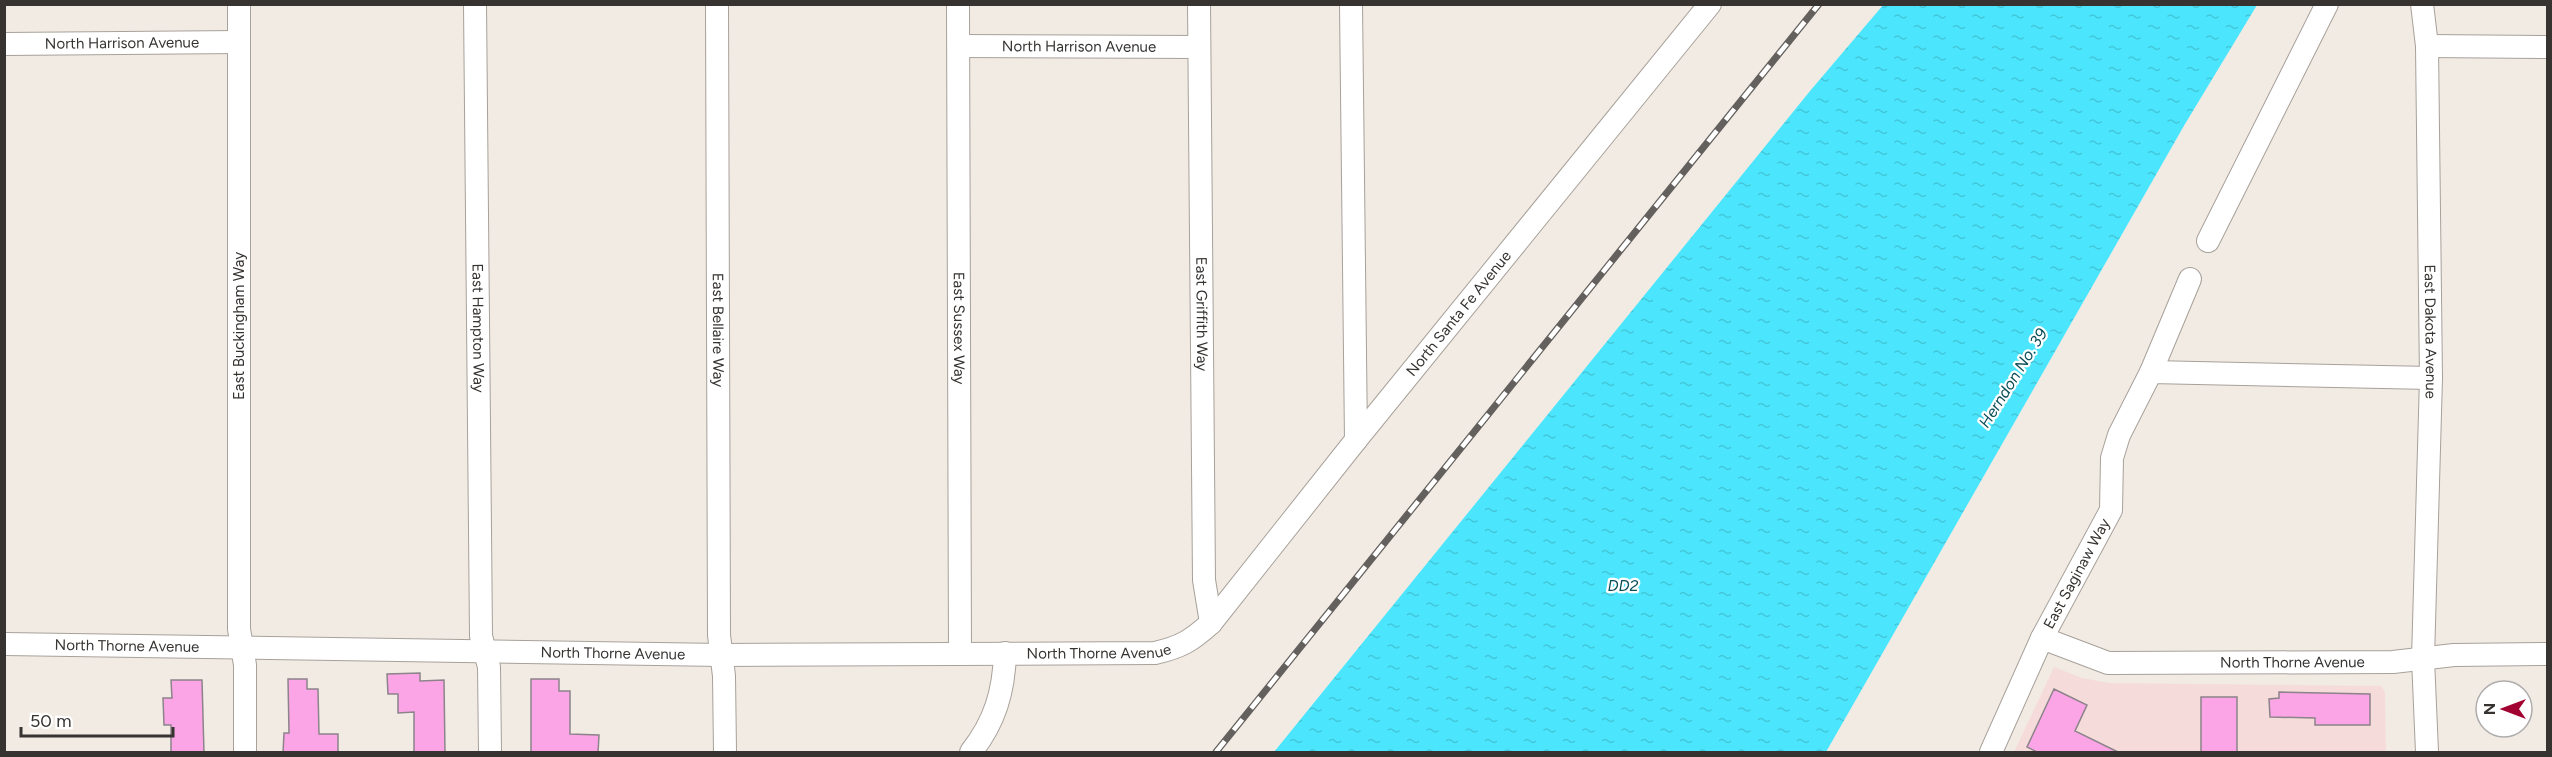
<svg xmlns="http://www.w3.org/2000/svg" width="2552" height="757" font-family="Figtree,sans-serif">
<defs>
<pattern id="water-ripples" width="26" height="14" patternUnits="userSpaceOnUse" patternTransform="scale(1.5)"><rect width="26" height="14" fill="#4be6fd"/><path d="M2 4q2-2 4 0t4 0M15 11q2-2 4 0t4 0" fill="none" stroke="#42c6d9"/></pattern>
</defs>
<rect width="100%" height="100%" fill="#f2ebe4"/>
<!-- commercial -->
<path fill="#f6dbdb" d="M2054,667l28,11 27,5 272,3 4,6 1,60h-372z"/>
<!-- water -->
<path fill="url(#water-ripples)" d="M1884,4l373,1 -72,119 -359,628h-552l536,-661z"/>
<!-- building -->
<path fill="#fba5e6" stroke="#8c848a" stroke-width="1.5" d="M420,673v8l24,-1 1,73h-31v-41l-16,1v-19h-10l-1,-20z
M288,679h19v10h11l1,45h19v19h-55l1,-20h5z
M531,679h28v12h11v43l29,1 -1,18h-67z
M171,680h31l2,73h-33v-28h-7l-1,-27h9z
M2054,689l33,16 -12,26 45,22h-81l-12,-6z
M2279,692l91,2v31h-55v-7l-45,-1 -1,-18 10,-1z
M2201,697h36v56h-36z"/>
<g fill="none" stroke-linecap="round" stroke-linejoin="round">
<defs>
<g id="minor">
<path d="M239,4v625l6,36v87"/>
<path id="s1" d="M475,4l6,632 8,31 1,85"/>
<path id="s2" d="M717,4l2,631 5,41 1,76"/>
<path id="s3" d="M958,4l2,649"/>
<path id="s4" d="M1199,4l5,576 7,43"/>
<path d="M1351,4l5,436"/>
<path id="s5" d="M2422,4l5,42 4,332 -8,281 4,93"/>
<path id="s6" d="M4,44l235,-2"/>
<path id="s7" d="M959,46l240,1"/>
<path d="M2427,46l121,1"/>
<path d="M2208,241l119,-237"/>
<path d="M2151,372l39,-93"/>
<path id="s8" d="M2042,638l66,25 285,-1 61,-7 94,-1"/>
<path id="s9" d="M4,644l718,11 433,-2c26,-6 36,-12 56,-30l145,-183 354,-436"/>
<path d="M971,752c24,-30 33,-61 34,-99"/>
<path id="s10" d="M1991,752l51,-114 69,-128 1,-52 7,-23 32,-63 280,6"/>
</g>
</defs>
<!-- minor casing -->
<use href="#minor" stroke="#a7a19a" stroke-width="24"/>
<!-- minor -->
<use href="#minor" stroke="#fff" stroke-width="22"/>
<defs>
<path id="rail" d="M1216,752l603,-748"/>
</defs>
<!-- rail casing -->
<use href="#rail" stroke="#64605d" stroke-width="7"/>
<!-- rail -->
<use href="#rail" stroke="#fff" stroke-width="4.5" stroke-dasharray="14" stroke-linecap="butt"/>
</g>
<g text-anchor="middle" dominant-baseline="central" stroke-width="4.5" stroke-linejoin="round" paint-order="stroke">
<!-- street labels -->
<g font-size="15" fill="#363331" stroke="#fff">
<text stroke="none"><textPath href="#s6" startOffset="118">North Harrison Avenue</textPath></text>
<text stroke="none"><textPath href="#s7" startOffset="120">North Harrison Avenue</textPath></text>
<text stroke="none"><textPath href="#s9" startOffset="1612">North Santa Fe Avenue</textPath></text>
<text stroke="none"><textPath href="#s4" startOffset="310">East Griffith Way</textPath></text>
<text transform="translate(239 326) rotate(-90)">East Buckingham Way</text>
<text stroke="none"><textPath href="#s1" startOffset="324">East Hampton Way</textPath></text>
<text stroke="none"><textPath href="#s3" startOffset="324">East Sussex Way</textPath></text>
<text stroke="none"><textPath href="#s2" startOffset="326">East Bellaire Way</textPath></text>
<text stroke="none"><textPath href="#s5" startOffset="328">East Dakota Avenue</textPath></text>
<text stroke="none"><textPath href="#s10" startOffset="198">East Saginaw Way</textPath></text>
<text stroke="none"><textPath href="#s9" startOffset="123">North Thorne Avenue</textPath></text>
<text stroke="none"><textPath href="#s9" startOffset="1095">North Thorne Avenue</textPath></text>
<text stroke="none"><textPath href="#s9" startOffset="609">North Thorne Avenue</textPath></text>
<text stroke="none"><textPath href="#s8" startOffset="255">North Thorne Avenue</textPath></text>
</g>
<!-- water labels -->
<g font-size="16" font-style="italic" fill="#0b4f58" stroke="#fff">
<text transform="translate(2013 378) rotate(-58)">Herndon No. 39</text>
<text x="1623" y="585">DD2</text>
</g>
</g>
<!-- border -->
<rect width="2552" height="757" fill="none" stroke="#363331" stroke-width="12"/>
<!-- north arrow -->
<g transform="translate(2504 709) rotate(270)"><circle r="28" fill="#ffffff" stroke="#afadad" stroke-width="1.5"/>
<path d="M0-4.5L10 22L0 15L-10 22Z" fill="#a20231"/>
<text y="-9" font-size="16" font-weight="bold" text-anchor="middle" fill="#363331">N</text>
</g>
<!-- scale -->
<path d="M21 727v9h152v-9" fill="none" stroke="#363331" stroke-width="3"/>
<text x="30" y="727" font-size="18" fill="#363331" stroke="#ffffff" stroke-width="4.5" paint-order="stroke">50 m</text>
</svg>
